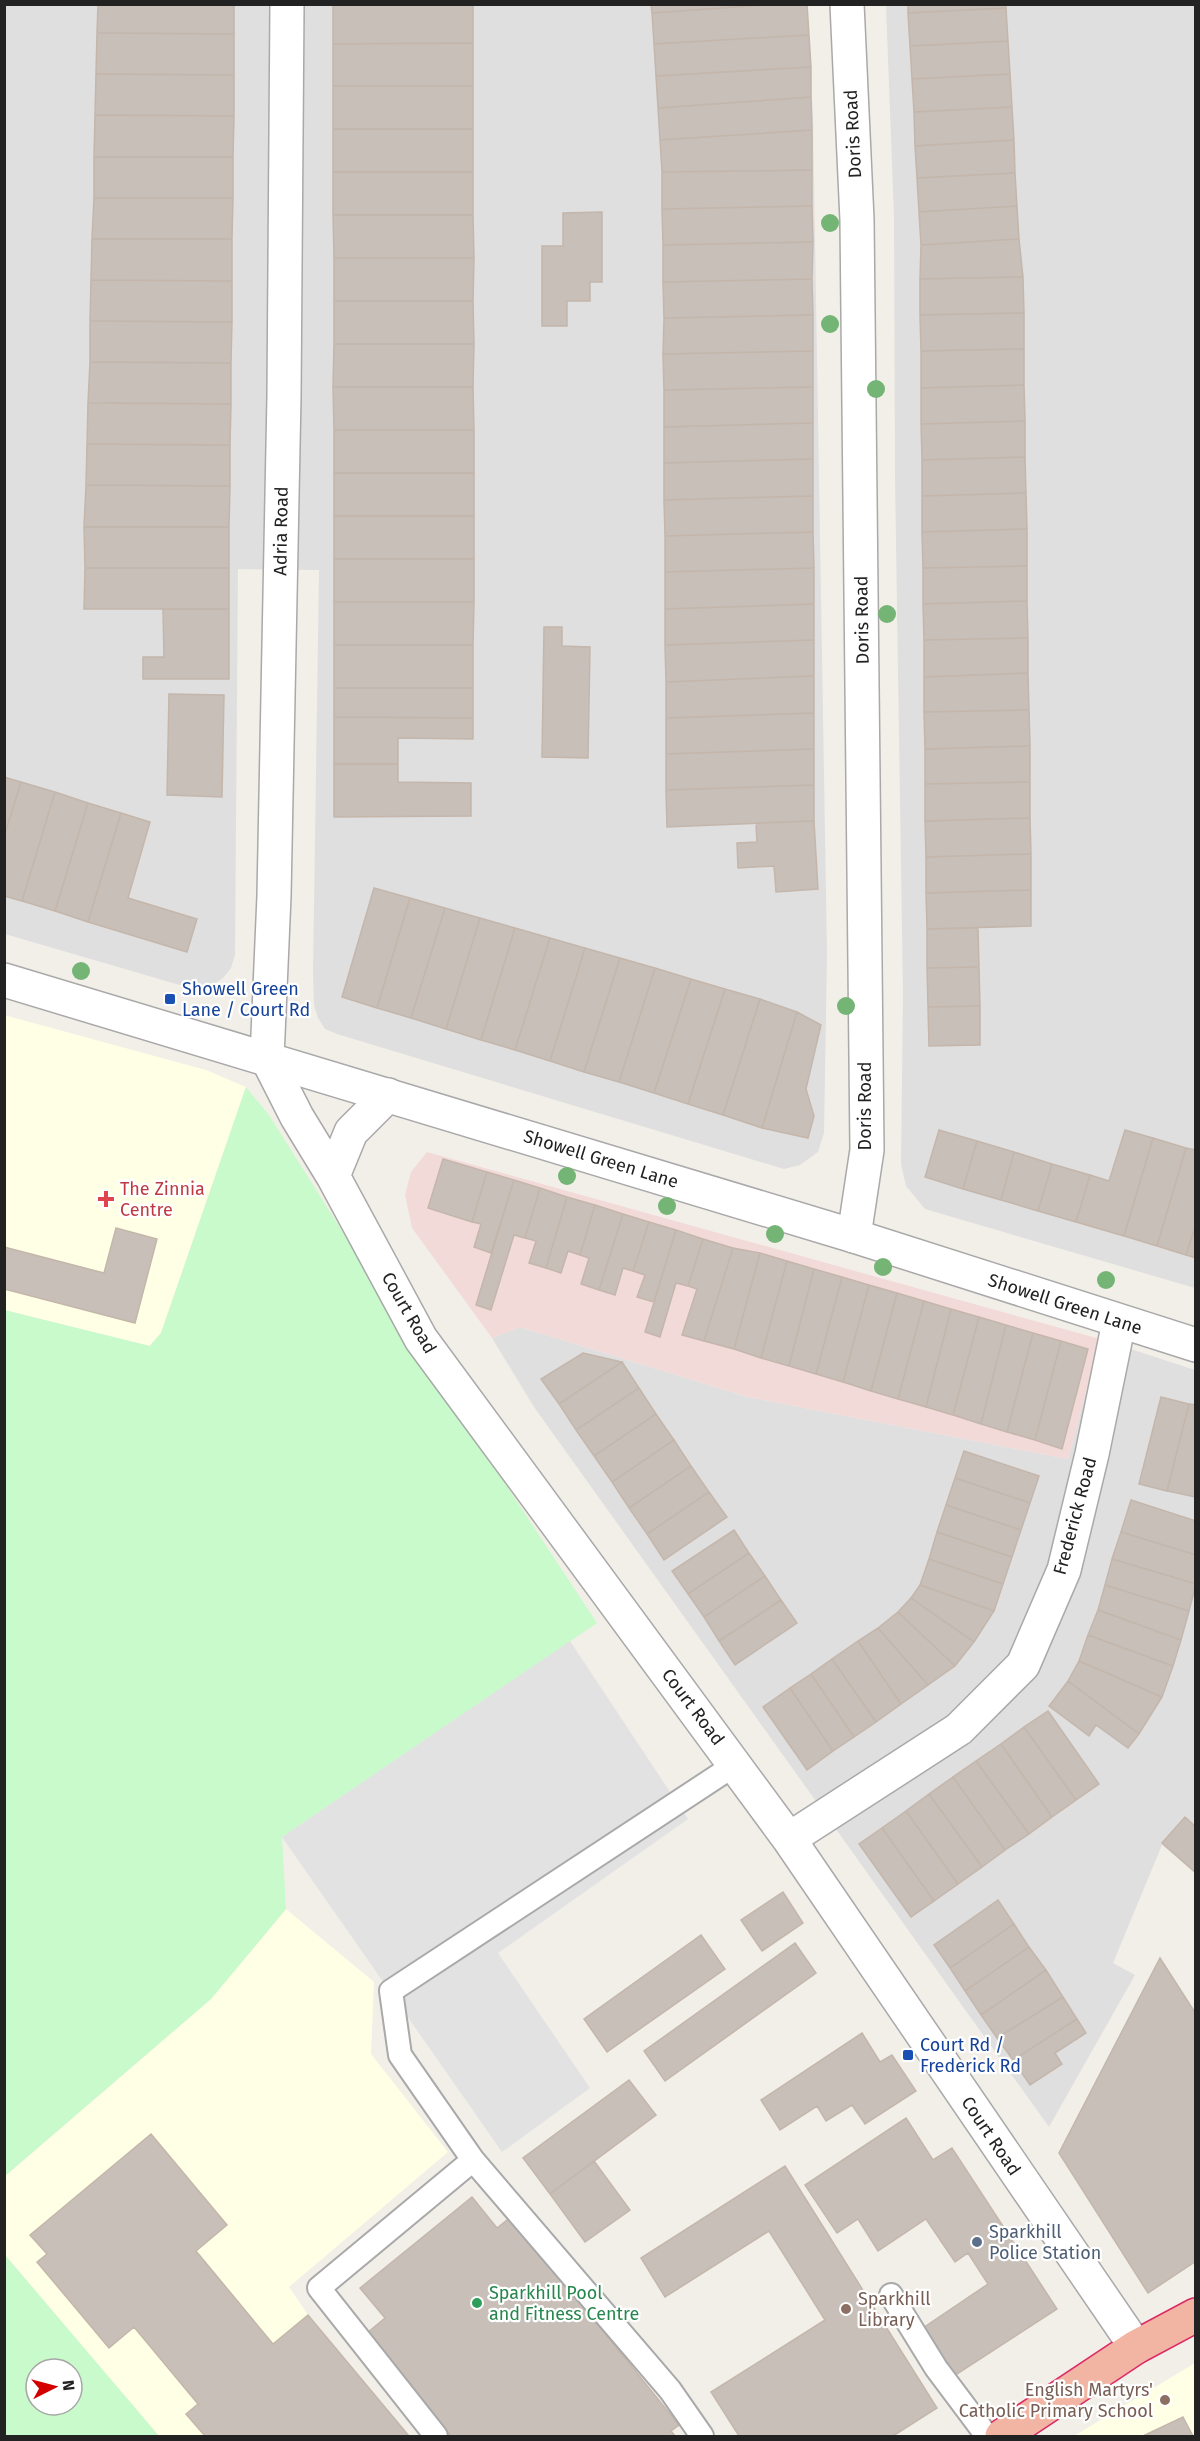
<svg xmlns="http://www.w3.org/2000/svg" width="1200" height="2441" font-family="'Fira Sans',sans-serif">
<rect width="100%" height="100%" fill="#f2efe9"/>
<!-- residential -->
<path fill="#e0dfdf" d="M4,5h803l6,113 14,836 -3,179 -6,19 -18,13 -16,4 -447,-135 -12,-5 -7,-11 -4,-13 -1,-32 6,-403 -81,-1 -3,386 -4,13 -8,10 -11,7 -14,3 -15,-2 -178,-52z
M886,5h309v1283l-270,-79 -19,-23 -5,-22 2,-169 -8,-517 -1,-260z
M520,1327l228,70 320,62 32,-120 95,31v503l-33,-28 -49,118 22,12 -86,152 -515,-720 -42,-69z"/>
<!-- commercial -->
<path fill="#f2dad9" d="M427,1152l673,187 -32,120 -320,-62 -228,-70 -28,11 -80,-110 -7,-33 6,-23z"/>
<!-- education -->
<path fill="#ffffe5" d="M4,1015l202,55 40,17 -85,246 -12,13 -144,-36z
M286,1909l88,73 -3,72 77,98 -159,135 19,28 101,121h-250l-154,-181 -1,-78 207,-178z
M1195,2363v73h-121z"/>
<!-- park -->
<path fill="#c8facc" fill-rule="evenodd" d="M246,1087l23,28 148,235 180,273 -315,214 4,72 -75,90 -206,177 -1,-866 146,36 11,-13z
M5,2255l154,181h-154zM36,2369h36v36h-36z"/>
<!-- parking -->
<path fill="#e2e2e2" d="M570,1641l118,178 -190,134 92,135 -88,64 -220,-315z"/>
<!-- building -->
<path fill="#c7bfb8" stroke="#c4b6ab" stroke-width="1.5" d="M98,4h136v30l-137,-1z
M333,4h140v39l-140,1z
M651,4h128l-127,9z
M779,4h28l2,31 -155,9 -2,-31z
M908,4h98v4l-98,5z
M1006,8l2,33 -98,5 -2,-33z
M97,33l137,1v41l-138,-1z
M809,35l2,32 -155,9 -2,-32z
M1008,41l2,33 -98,5 -2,-33z
M473,43v43h-140v-42z
M811,67v30l-153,11 -2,-32z
M96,74l138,1v41l-139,-1z
M1010,74l2,33 -98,5 -2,-33z
M333,86h140v43h-140z
M811,97l1,33 -152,10 -2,-32z
M1012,107l2,33 -99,6 -1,-34z
M95,115l139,1 -1,41h-139z
M333,129h140v43h-140z
M812,130v40l-150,2 -2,-32z
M1014,140l1,33 -98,5 -2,-32z
M94,157h139v41h-139z
M812,170v36l-150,3v-37z
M333,172h140v43h-140z
M1015,173l2,33 -98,6 -2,-34z
M94,198h139l-1,41h-140z
M812,206l1,36 -150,3 -1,-36z
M1017,206l2,33 -98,6 -2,-33z
M602,212v70h-12v19h-23v25h-25v-80h21v-33z
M333,215h140l1,43h-140z
M92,239h140v42l-141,-1z
M1019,239l4,38 -103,2 1,-34z
M813,242l-1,37 -149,3v-37z
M334,258h140l-1,43h-139z
M1023,277l1,36 -104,2v-36z
M812,279l1,36 -149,3 -1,-36z
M91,280l141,1v41l-142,-1z
M334,301h139l1,43h-140z
M1024,313v36l-103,2 -1,-36z
M813,315v36l-150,3 1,-36z
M90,321l142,1 -1,41 -141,-1z
M334,344h140l-1,43h-140z
M1024,349v36l-103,3v-37z
M813,351v36l-149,3 -1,-36z
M90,362l141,1v41l-143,-1z
M1024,385l1,36 -104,3v-36z
M333,387h140l1,43h-140z
M813,387v36l-149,4v-37z
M88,403l143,1 -1,41 -143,-1z
M1025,421v36l-103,3 -1,-36z
M813,423v36l-149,4v-36z
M334,430h140v43h-140z
M87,444l143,1v41l-144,-1z
M1025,457l1,36 -104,3v-36z
M813,459v37l-149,4v-37z
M334,473h140v43h-140z
M86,485l144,1 -1,41h-145z
M1026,493l1,36 -105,3v-36z
M813,496v36l-148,4 -1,-36z
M334,516h140v43h-140z
M84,527h145v41h-144z
M1027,529v37l-104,2 -1,-36z
M813,532l1,36 -149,4v-36z
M334,559h140v43h-140z
M1027,566v35l-104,3v-36z
M85,568h144v41h-145z
M814,568v36l-149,5v-37z
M1027,601l1,37 -104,2 -1,-36z
M334,602h140l-1,43h-139z
M814,604v36l-149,5v-36z
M163,609h66v70h-86v-22h21z
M544,627h18v19l28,1 -2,111 -46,-1z
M1028,638v35l-104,4v-37z
M814,640v36l-148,6 -1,-37z
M334,645h139v43h-139z
M1028,673l1,37 -105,2v-35z
M814,676v37l-148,5v-36z
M334,688h139v30l-139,-1z
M169,694l55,1 -2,102 -55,-2z
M1029,710l1,36 -105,3 -1,-37z
M814,713v36l-148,5v-36z
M334,717l139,1v21l-75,-1v26h-64z
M1030,746v36l-105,2v-35z
M814,749v36l-148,5v-36z
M334,764h64v18l73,1v33l-137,1z
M4,777l17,5 -17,55z
M21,782l34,10 -33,109 -18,-5v-59z
M1030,782v36l-105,3v-37z
M814,785v36l-147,6 -1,-37z
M55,792l33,11 -33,108 -33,-10z
M88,803l33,10 -33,109 -33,-11z
M121,813l29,9 -22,76 69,21 -10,33 -99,-30z
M1030,818l1,36 -105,3 -1,-36z
M814,821l4,68 -42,3 -2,-26 -36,2 -1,-25 20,-1 -1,-19z
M1031,854v36l-105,3v-36z
M374,888l36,10 -33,110 -35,-11z
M1031,890v36l-104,3 -1,-36z
M410,898l35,10 -34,110 -34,-10z
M445,908l35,10 -34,111 -35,-11z
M480,918l35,10 -34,112 -35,-11z
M515,928l35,10 -35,112 -34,-10z
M978,928l1,39 -52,1v-39z
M550,938l35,10 -35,113 -35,-11z
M585,948l35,10 -36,114 -34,-11z
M620,958l35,10 -36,114 -35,-10z
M979,967l1,39 -52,1 -1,-39z
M655,968l36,11 -37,114 -35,-11z
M691,979l34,10 -37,115 -34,-11z
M725,989l35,10 -37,116 -35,-11z
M760,999l37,13 -35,116 -39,-13z
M980,1006v39l-51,1 -1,-39z
M797,1012l24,13 -15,64 8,27 -6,22 -46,-10z
M939,1130l38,11 -14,48 -38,-12z
M1125,1130l28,8 -29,98 -48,-14 14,-47 19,6z
M1153,1138l33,10 -29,98 -33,-10z
M977,1141l37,11 -13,48 -38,-11z
M1186,1148l10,2v74l-10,31 -29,-9z
M1014,1152l38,12 -14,47 -37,-11z
M443,1159l44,13 -15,50 -44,-14z
M1052,1164l38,11 -14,47 -38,-11z
M487,1172l27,8 -23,73 -17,-6 7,-23 -9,-2z
M514,1180l26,8 -15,50 -11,-3 -23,75 -15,-5z
M540,1188l27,9 -21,71 -17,-5 7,-22 -11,-3z
M567,1197l28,8 -15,50 -12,-4 -7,22 -15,-5z
M595,1205l28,9 -24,76 -18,-6 8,-26 -9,-3z
M623,1214l26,8 -16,49 -10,-3 -8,27 -16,-5z
M649,1222l27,8 -22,72 -17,-5 8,-22 -12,-4z
M1196,1224v34l-10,-3z
M116,1228l41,11 -22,84 -131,-34v-42l100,26z
M676,1230l27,9 -15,47 -12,-3 -16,54 -15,-5z
M703,1239l30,9 -29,93 -22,-6 15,-46 -9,-3z
M733,1248l27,5 -26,96 -30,-8z
M760,1253l27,8 -26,97 -27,-9z
M787,1261l27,8 -25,97 -28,-8z
M814,1269l28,8 -26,97 -27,-8z
M842,1277l27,8 -26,97 -27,-8z
M869,1285l28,8 -26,98 -28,-9z
M897,1293l27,8 -26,98 -27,-8z
M924,1301l27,8 -25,98 -28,-8z
M951,1309l28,8 -26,98 -27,-8z
M979,1317l27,8 -25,99 -28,-9z
M1006,1325l27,8 -26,99 -26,-8z
M1033,1333l28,8 -26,99 -28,-8z
M1061,1341l27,8 -26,100 -27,-9z
M583,1353l39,9 -63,42 -18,-25z
M622,1362l17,26 -63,42 -17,-26z
M639,1388l17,26 -62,42 -18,-26z
M1161,1397l28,7 -22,87 -28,-7z
M1189,1404l7,1v92l-29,-6z
M656,1414l18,26 -62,42 -18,-26z
M674,1440l17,26 -62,42 -17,-26z
M964,1451l75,25 -9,27 -75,-25z
M691,1466l18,26 -62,42 -18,-26z
M955,1478l75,25 -9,27 -75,-25z
M709,1492l18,25 -63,43 -17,-26z
M1131,1500l65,21v34l-75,-23z
M946,1505l75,25 -9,27 -75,-25z
M734,1530l15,23 -61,41 -16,-23z
M937,1532l75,25 -9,27 -74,-25z
M1121,1532l75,23v29l-84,-25z
M749,1553l16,23 -61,41 -16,-23z
M929,1559l74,25 -9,27 -74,-26z
M1112,1559l84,25 -7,27 -84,-26z
M765,1576l16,24 -62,41 -15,-24z
M920,1585l74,26 -20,31 -63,-44z
M1105,1585l84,26 -8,29 -83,-30z
M911,1598l63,44 -19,24 -57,-54z
M781,1600l16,23 -62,42 -16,-24z
M1098,1610l83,30 -8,26 -85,-31z
M898,1612l57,54 -27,19 -50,-57z
M878,1628l50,57 -27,19 -43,-63z
M1088,1635l85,31 -11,31 -83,-36z
M858,1641l43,63 -25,18 -44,-63z
M832,1659l44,63 -22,15 -43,-63z
M1079,1661l83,36 -23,37 -71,-53z
M811,1674l43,63 -21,14 -43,-63z
M1068,1681l71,53 -11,14 -32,-23 -7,11 -40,-30z
M790,1688l43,63 -26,19 -44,-63z
M1048,1711l51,73 -23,16 -52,-73z
M1024,1727l52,73 -24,17 -51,-73z
M1001,1744l51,73 -23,17 -53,-73z
M976,1761l53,73 -24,16 -52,-73z
M953,1777l52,73 -23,17 -53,-73z
M929,1794l53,73 -24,17 -52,-73z
M906,1811l52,73 -24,17 -52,-73z
M1185,1817l11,10v46l-34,-30z
M882,1828l52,73 -23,16 -52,-73z
M783,1892l20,31 -41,28 -21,-31z
M998,1900l16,24 -64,44 -16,-23z
M1014,1924l15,23 -64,44 -15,-23z
M701,1935l24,34 -118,83 -23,-33z
M795,1943l21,30 -151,108 -21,-30z
M1029,1947l17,23 -65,45 -16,-24z
M1160,1958l36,56v247l-48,32 -89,-140z
M1046,1970l17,27 -66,41 -16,-23z
M1063,1997l14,22 -64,41 -16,-22z
M1077,2019l9,14 -31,20 7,11 -32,21 -17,-25z
M862,2033l18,29 12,-7 24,36 -51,33 -13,-19 -26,16 -9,-15 -37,24 -19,-30z
M629,2080l27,35 -106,79 -27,-36z
M906,2118l27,42 19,-12 105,161 -103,67 -31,-48 65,-44 -20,-31 -13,9 -29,-43 -48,32 -20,-32 -21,14 -32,-48z
M151,2134l76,91 -31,26 77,93 35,-29 101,121h-204l-19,-22 12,-10 -64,-77 -25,21 -72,-86 10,-8 -17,-19z
M594,2161l36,49 -45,32 -35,-48z
M785,2166l152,242 -44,28h-154l-28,-44 114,-72 -56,-89 -104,66 -24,-39z
M472,2197l25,31 14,-11 168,208 -8,6 4,5h-224l-84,-103 18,-15 -25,-30z
M1183,2417l10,19h-50z"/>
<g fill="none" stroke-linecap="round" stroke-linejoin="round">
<defs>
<path id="service" d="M473,2160l-73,-105 -9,-64 345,-227
M891,2295l45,73 51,68
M436,2436l-117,-148 154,-128 197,230 32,46"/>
<path id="minor" d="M287,4l-3,392 -10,500 -7,162 30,59 36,59 88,163 368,500 347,508
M847,4l10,216 10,930 -13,86
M333,1176l18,-44 37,-37
M789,1839l170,-110 64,-64 41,-95 28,-116 27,-132"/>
<path id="tertiary" d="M4,980l850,256 342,109"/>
<path id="trunk" d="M1002,2436l134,-89 60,-32"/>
</defs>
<!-- service casing -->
<use href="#service" stroke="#a9a9a9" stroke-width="26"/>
<!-- minor casing -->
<use href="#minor" stroke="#a9a9a9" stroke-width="36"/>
<!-- tertiary casing -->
<use href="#tertiary" stroke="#a9a9a9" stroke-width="36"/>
<!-- trunk casing -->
<use href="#trunk" stroke="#dc2a67" stroke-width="36"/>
<!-- service -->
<use href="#service" stroke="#fff" stroke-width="22"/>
<!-- minor -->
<use href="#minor" stroke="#fff" stroke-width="33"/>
<!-- tertiary -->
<use href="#tertiary" stroke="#fff" stroke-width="33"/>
<!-- trunk -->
<use href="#trunk" stroke="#f2b4a3" stroke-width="33"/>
</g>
<!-- trees -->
<g fill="#74b475">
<circle cx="830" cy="223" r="9"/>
<circle cx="830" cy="324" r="9"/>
<circle cx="876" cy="389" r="9"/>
<circle cx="887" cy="614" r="9"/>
<circle cx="81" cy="971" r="9"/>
<circle cx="846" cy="1006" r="9"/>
<circle cx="567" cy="1176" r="9"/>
<circle cx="667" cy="1206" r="9"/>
<circle cx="775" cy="1234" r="9"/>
<circle cx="883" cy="1267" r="9"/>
<circle cx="1106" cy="1280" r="9"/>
</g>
<!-- markers -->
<g fill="#1a4fb4" stroke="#fff" stroke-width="2">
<rect x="164" y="993" width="12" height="12" rx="3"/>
<rect x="902" y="2049" width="12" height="12" rx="3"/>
</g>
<path fill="#e0444e" stroke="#fff" stroke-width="2" d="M103 1190h6v6h6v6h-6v6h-6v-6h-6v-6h6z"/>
<circle fill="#5c6f8a" stroke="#fff" stroke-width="2" cx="977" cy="2242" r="6"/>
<circle fill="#2e9e5b" stroke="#fff" stroke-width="2" cx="477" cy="2303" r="6"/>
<g fill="#8d6e63" stroke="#fff" stroke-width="2">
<circle cx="846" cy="2309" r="6"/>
<circle cx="1165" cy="2400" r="6"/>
</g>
<g text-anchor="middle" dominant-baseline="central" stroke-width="4.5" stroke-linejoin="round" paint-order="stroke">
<!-- street labels -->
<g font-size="18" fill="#222" stroke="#fff">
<text transform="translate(853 134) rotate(-93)">Doris Road</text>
<text transform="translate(281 531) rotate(-89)">Adria Road</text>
<text transform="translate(862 620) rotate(-91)">Doris Road</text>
<text transform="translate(865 1106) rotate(-90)">Doris Road</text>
<text transform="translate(601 1159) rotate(17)">Showell Green Lane</text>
<text transform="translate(1065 1304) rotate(18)">Showell Green Lane</text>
<text transform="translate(409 1313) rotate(60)">Court Road</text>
<text transform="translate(1075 1516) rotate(-75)">Frederick Road</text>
<text transform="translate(693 1707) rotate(53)">Court Road</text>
<text transform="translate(991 2136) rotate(56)">Court Road</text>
</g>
<!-- transit labels -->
<g font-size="18" fill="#164399" stroke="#fff" text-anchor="start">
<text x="182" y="989">Showell Green<tspan x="182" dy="21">Lane / Court Rd</tspan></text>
<text x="920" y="2045">Court Rd /<tspan x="920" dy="21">Frederick Rd</tspan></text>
</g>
<!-- health labels -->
<g font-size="18" fill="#be3a42" stroke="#fff" text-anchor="start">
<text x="120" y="1189">The Zinnia<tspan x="120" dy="21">Centre</tspan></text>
</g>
<!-- service labels -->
<g font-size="18" fill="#4e5e75" stroke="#fff" text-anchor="start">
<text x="989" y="2232">Sparkhill<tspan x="989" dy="21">Police Station</tspan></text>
</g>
<!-- leisure labels -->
<g font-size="18" fill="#27864d" stroke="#fff" text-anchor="start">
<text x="489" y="2293">Sparkhill Pool<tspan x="489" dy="21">and Fitness Centre</tspan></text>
</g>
<!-- education labels -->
<g font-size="18" fill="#785e54" stroke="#fff" text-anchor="start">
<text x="858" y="2299">Sparkhill<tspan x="858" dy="21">Library</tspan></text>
<text x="1153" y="2390" text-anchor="end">English Martyrs'<tspan x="1153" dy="21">Catholic Primary School</tspan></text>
</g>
</g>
<!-- border -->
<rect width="1200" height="2441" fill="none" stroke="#222222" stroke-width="12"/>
<!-- north arrow -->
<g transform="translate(54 2387) rotate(84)"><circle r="28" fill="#ffffff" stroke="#a7a7a7" stroke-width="1.5"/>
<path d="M0-4.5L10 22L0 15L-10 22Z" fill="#d40000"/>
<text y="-9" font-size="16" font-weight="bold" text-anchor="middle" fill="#222222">N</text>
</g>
</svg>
